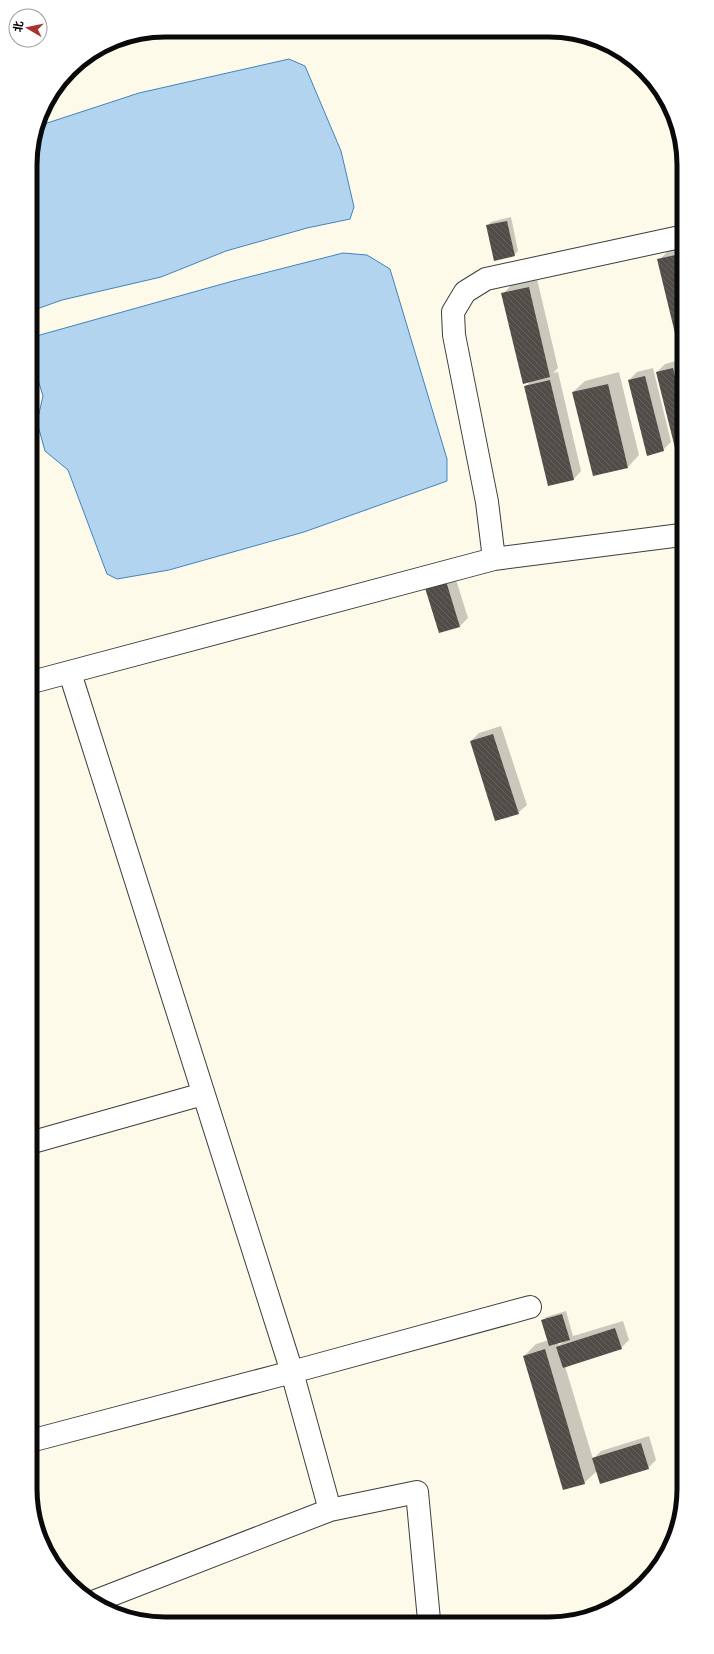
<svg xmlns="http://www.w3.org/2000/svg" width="714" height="1654" font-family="Literata,'Noto Sans SC',serif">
<defs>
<pattern id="building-back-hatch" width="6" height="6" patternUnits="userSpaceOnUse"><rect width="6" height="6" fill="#514c47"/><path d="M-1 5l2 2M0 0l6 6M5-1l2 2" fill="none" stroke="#65615d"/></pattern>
</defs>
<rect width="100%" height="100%" fill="#fdfae9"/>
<!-- water -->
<path fill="#b2d4ef" stroke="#4084bf" d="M289,59l16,7 36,85 13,56 -4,12 -43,9 -81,23 -65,26 -99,23 -31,11 -1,-155 8,-30 101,-33z
M343,253l24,2 23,14 57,190v22l-143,51 -135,38 -52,9 -10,-5 -39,-104 -23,-19 -8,-29 6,-26 -11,-36 1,-19 7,-6 193,-54z"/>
<!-- shadow -->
<path fill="#0003" fill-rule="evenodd" d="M511,217l7,34 -4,4 -27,-29 4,-4z
M680,243v109l-21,-92 15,-15z
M537,279l21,89 -5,5 5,-1 23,99 -8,9 -47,-94 5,-5 -28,-87 8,-9z
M680,360v86l-4,1 -19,-75 8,-8z
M653,368l18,74 -8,8 -34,-70 8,-8z
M619,372l20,83 -11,12 -55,-75 12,-11z
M454,573l14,45 -8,8 -20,6 -14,-44z
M501,726l26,79 -9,8 -47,-72 8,-8z
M566,1311l7,25 50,-15 6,19 -8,8 -56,18 28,93 8,-8 48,-15 7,24 -8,8 -51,3 -13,12 -60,-127 12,-12 13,-4 -7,-19 4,-4zM564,1341l-5,4 -1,-3z"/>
<!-- building -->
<path fill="url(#building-back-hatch)" d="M507,221l8,35 -21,5 -8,-36z
M680,254v100l-23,-95z
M529,287l21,90 -27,7 -22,-91z
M673,368l7,31v48l-5,1 -19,-76z
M645,376l19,75 -17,5 -19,-76z
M550,380l24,100 -26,6 -24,-100z
M608,384l20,84 -35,8 -21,-84z
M446,581l14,46 -21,6 -14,-45z
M493,734l26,80 -24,7 -25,-80z
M562,1314l8,26 -21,6 -8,-26z
M615,1328l7,21 -59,19 -7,-21z
M545,1349l40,135 -22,6 -40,-134z
M641,1443l8,26 -49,15 -8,-26z"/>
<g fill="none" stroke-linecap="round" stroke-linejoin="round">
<defs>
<path id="minor" d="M494,559l187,-24
M70,673l222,699 38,138 87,-18 12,128
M32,682l462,-123 -7,-57 -33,-167 -1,-23 12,-20 21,-13 194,-42
M33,1142l170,-48
M34,1440l258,-68 238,-65
M93,1602l237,-92"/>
</defs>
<!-- minor casing -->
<use href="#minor" stroke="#3d3d3d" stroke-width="24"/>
<!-- minor -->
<use href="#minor" stroke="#fff" stroke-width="22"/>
</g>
<!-- crop -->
<path d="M0 0H714V1654H0ZM165 37H549A128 128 0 0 1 677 165V1489A128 128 0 0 1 549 1617H165A128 128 0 0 1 37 1489V165A128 128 0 0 1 165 37Z" fill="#fff" fill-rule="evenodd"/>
<path fill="none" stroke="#0a0a0a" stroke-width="5" d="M165 37H549A128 128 0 0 1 677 165V1489A128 128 0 0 1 549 1617H165A128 128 0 0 1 37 1489V165A128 128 0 0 1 165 37Z"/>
<!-- north arrow -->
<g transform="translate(28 28) rotate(279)"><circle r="19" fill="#ffffff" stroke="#9d9d9d"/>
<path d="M0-3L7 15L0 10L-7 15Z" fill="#ab3230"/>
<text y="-6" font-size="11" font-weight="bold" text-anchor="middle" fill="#0a0a0a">北</text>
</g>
</svg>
